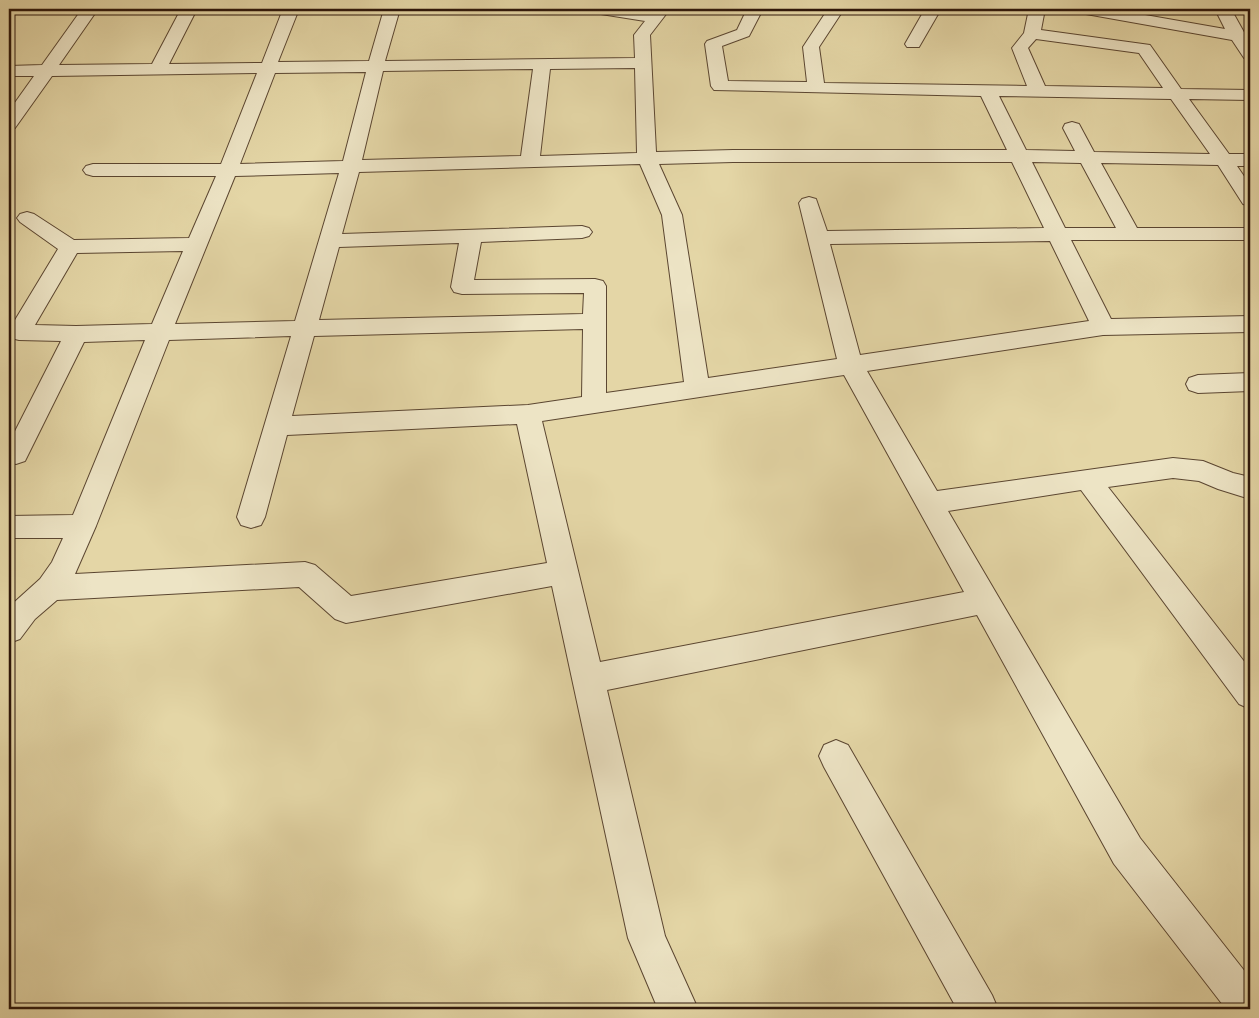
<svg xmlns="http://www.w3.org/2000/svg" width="1259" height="1018" font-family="Alegreya,serif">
<rect width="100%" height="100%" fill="#e4d6a6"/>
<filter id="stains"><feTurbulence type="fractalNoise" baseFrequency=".004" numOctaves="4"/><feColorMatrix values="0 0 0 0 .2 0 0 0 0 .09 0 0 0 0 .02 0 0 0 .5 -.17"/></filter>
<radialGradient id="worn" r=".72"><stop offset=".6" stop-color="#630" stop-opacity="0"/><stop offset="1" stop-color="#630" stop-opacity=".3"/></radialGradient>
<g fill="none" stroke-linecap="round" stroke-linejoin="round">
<defs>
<path id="street" d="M82,9h16l-39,56 93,-1 29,-55h16l-28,55 93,-1 21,-54h16l-21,53 91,-1 15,-52h16l-15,52 250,-3 -1,-23 11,-14 -44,-7 -6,-2 -2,-3h35l23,4 3,-4h16l-20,26 6,117 77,-2h274l-26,-54 -267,-6 -3,-4 -6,-42 2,-3 30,-11 10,-21h16l-14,27 -27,10 6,35 79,1 -4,-35 25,-38h16l-25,38 5,36 203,3 -15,-38 12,-15 5,-24h16l-4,21 109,15 31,44 69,1v10l-61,-1 40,55h21v12h-13l13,19v21l-7,-2 -25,-39 -117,-2 36,65h113v12h-179l40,79 139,-3v16l-147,3 -236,36 70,120 236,-33 30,3 30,12 17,4v22l-32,-10 -19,-8 -26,-3 -65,9 142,182v40l-11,-5 -158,-214 -133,21 192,327 110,140v31h-24l-112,-145 -137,-249 -370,75 58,246 33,73h-40l-30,-71 -76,-352 -206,37 -11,-4 -36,-32 -242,13 -22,19 -15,20 -11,4v-36l31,-28 12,-17 11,-24h-54v-22l64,-1 72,-175 -61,2 -59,119 -9,3 -7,-2v-19l52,-102 -42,-1 -8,-2 -2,-8 49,-81 -38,-27 -3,-4 3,-4 7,-2 7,2 40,26 115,-2 27,-62h-123l-7,-2 -3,-4 3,-4 7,-2h128l36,-91 -205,3 -37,52 -6,1v-18l25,-35h-25v-10l33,-1zM1036,39l103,14 24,35 -118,-2 -17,-38zM635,68l2,85 -97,3 10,-87zM533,69l-12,87 -159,4 21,-89zM366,72l-23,89 -103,3 35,-91zM999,96l172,3 39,55 -116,-2 -15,-28 -7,-2 -7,2 -2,4 12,23 -49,-1zM733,162h279l32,66 -217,3 -11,-32 -7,-2 -7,2 -3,4 38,156 -129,19 -26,-163 -23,-51zM1032,162l49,1 35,65h-51zM640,164l22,51 22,167 -78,11v-107l-3,-5 -8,-2 -121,1 7,-38 101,-4 7,-2 3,-4 -3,-4 -7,-2 -240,8 17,-62zM339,173l-44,148 -120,3 60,-148zM1050,241l39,80 -229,34 -30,-111zM459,243l-8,44 3,5 8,2 122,-1 -1,21 -264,6 20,-73zM183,251l-31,73 -76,2 -41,-1 42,-72zM583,329l-1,68 -54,8 -236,11 22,-80zM291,336l-54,181 4,8 10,3 10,-3 4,-8 22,-82 230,-11 30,139 -196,33 -36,-31 -10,-3 -230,12 21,-48 73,-186zM844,375l120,217 -364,70 -58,-241z
M925,9h16l-22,38h-12l-2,-3z
M1078,9h33l114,20 -10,-20h16l19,34v16l-6,-1 -12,-18 -146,-26 -6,-2z
M1250,373v18l-52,2 -9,-3 -3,-6 3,-6 9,-3z
M836,740l12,5 144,250 6,14h-41l-133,-242 -5,-11 5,-11z"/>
</defs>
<!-- street casing -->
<use href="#street" stroke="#5b4631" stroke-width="2"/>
<!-- street -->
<use href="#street" fill="#ede4c5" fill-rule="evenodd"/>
</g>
<!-- margin -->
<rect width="1259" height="1018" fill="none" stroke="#e4d6a6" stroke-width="30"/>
<rect x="10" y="10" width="1239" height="998" fill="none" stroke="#2d160a" stroke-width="2.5"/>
<rect x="15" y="15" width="1229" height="988" fill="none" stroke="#2d160a"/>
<rect width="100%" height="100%" filter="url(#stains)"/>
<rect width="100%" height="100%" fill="url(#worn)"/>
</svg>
